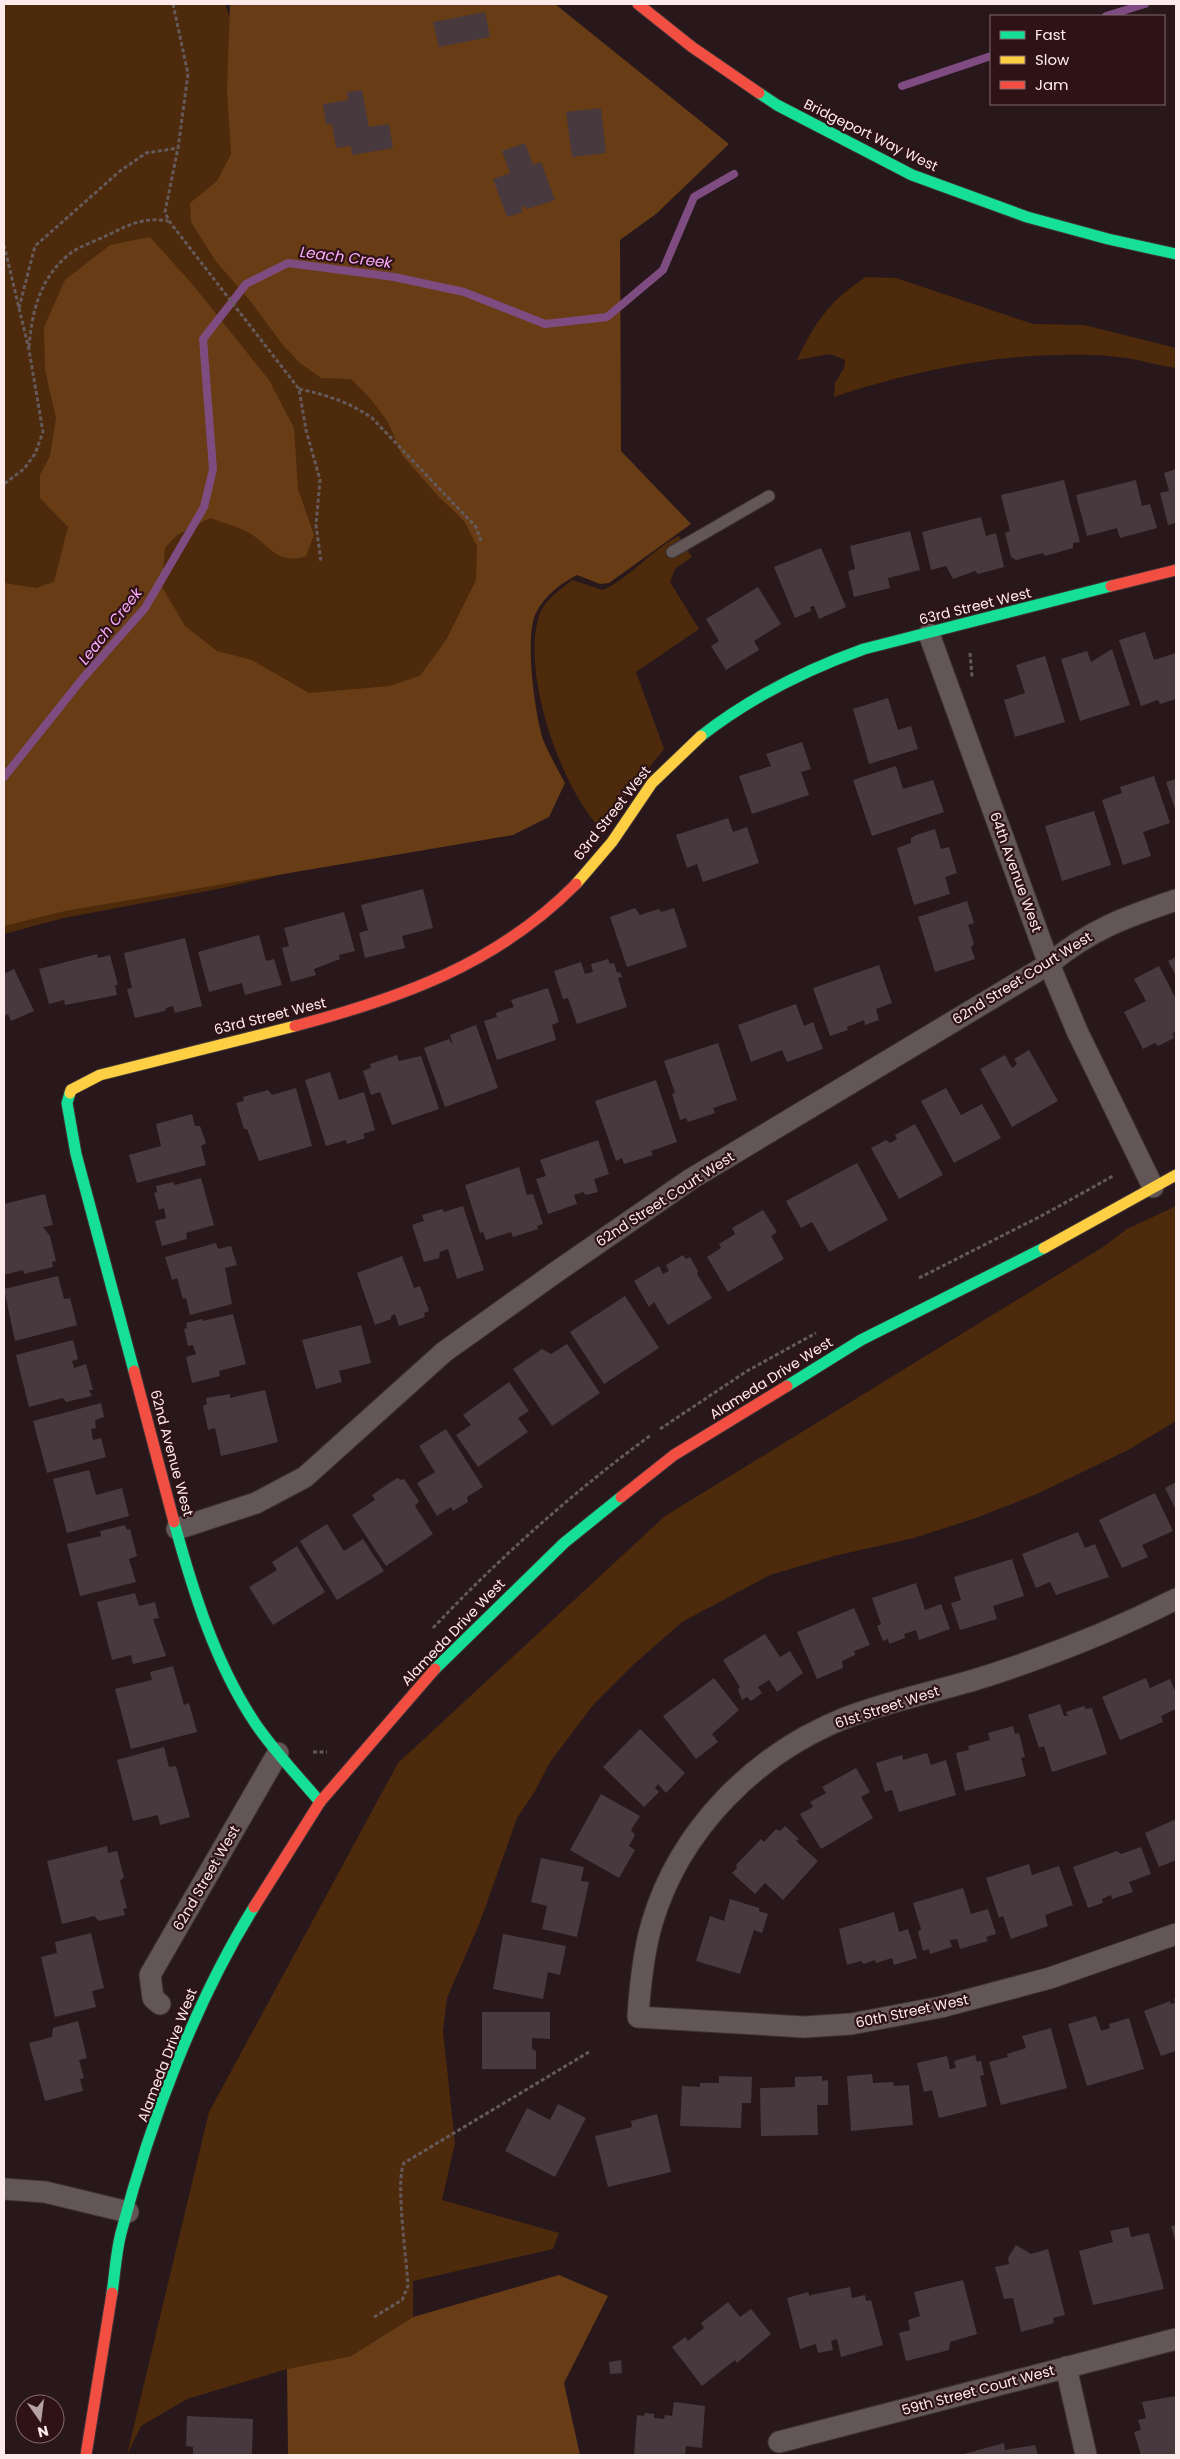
<svg xmlns="http://www.w3.org/2000/svg" width="1180" height="2459" font-family="Poppins,sans-serif">
<rect width="100%" height="100%" fill="#29181b"/>
<!-- green -->
<path fill="#4c2a0b" d="M4,4h221l36,103 255,479 -186,277 -107,25 -159,30 -60,16z
M866,277l30,1 137,46 51,1 92,23v20c-16,-2 -32,-7 -49,-10 -20,-3 -44,-4 -65,-3 -72,0 -160,19 -228,42l1,-14 9,-15 1,-8 -15,-6 -33,6c18,-38 33,-60 69,-83z
M679,536l13,21 -17,12 -5,13 29,47 -63,43 28,77 -64,79c-40,-42 -79,-156 -61,-212 5,-16 21,-26 33,-36l31,10c28,-13 48,-40 76,-54z
M1176,1206v215l-48,29 -91,44 -61,24 -62,20 -80,18 -64,19 -88,47 -49,43 -39,39 -44,58 -15,29 -18,27 -37,104 -33,76 -4,33 12,112 -13,57 117,33 -6,16 -140,32v36l-62,39 -64,13 -100,30 -46,27 -14,29 82,-343 189,-349 267,-247 438,-269 24,-18z"/>
<!-- forest -->
<path fill="#683d16" d="M230,4h325l174,140 -73,70 -36,26 1,211 70,73 -82,59 -9,1 -23,-9c-17,9 -32,20 -41,38 -12,21 -1,106 8,129 6,14 14,28 21,41l-16,34 -36,18 -448,76 -61,15v-343l32,5 18,-6 14,-55 -28,-29v-23l10,-19 6,-38 -11,-48 -1,-43 21,-47 45,-35 40,-8 43,48 76,95 25,48 4,61 16,46 -8,21c-28,9 -34,-8 -55,-22 -11,-7 -28,-11 -41,-16l-33,17 -12,13 -3,39 23,39 32,25 35,9 57,33 80,-7 31,-10 26,-36 30,-60 1,-34 -13,-25 -27,-26 -35,-40 -14,-33 -18,-24 -19,-19 -30,-1 -21,-15 -18,-19 -31,-42 -36,-42 -24,-38 -1,-19 27,-22 14,-27 -4,-63z
M559,2275l49,21 -44,87 16,72h-292l-1,-86 64,-13 62,-39z"/>
<g fill="none" stroke-linecap="round" stroke-linejoin="round">
<!-- stream -->
<path stroke="#7f4c81" stroke-width="8" d="M1106,16l39,-12
M902,86l89,-30
M4,777l79,-99 62,-70 59,-101 9,-38 -10,-130 43,-55 42,-21 106,14 70,15 81,32 62,-7 56,-47 31,-73 40,-23"/>
</g>
<!-- building -->
<path fill="#47393d" d="M485,12l5,25 -51,10 -6,-25z
M362,90l7,37 20,-3 4,24 -41,7 -1,-9 -15,2 -4,-24 -6,1 -3,-21 25,-4 -1,-8z
M601,108l5,45 -34,4 -6,-45z
M525,143l8,22 8,-3 14,38 -28,9 -1,-3 -5,2 2,4 -16,5 -14,-38 17,-6 -8,-22z
M1176,469v54l-8,2 -8,-32 9,-2 -5,-18z
M1064,480l16,62 -7,1v5l-28,8 -2,-3 -27,7 -5,-3 -6,-24 5,-2 -9,-36z
M1136,480l6,26 8,-2 7,24 -37,10 -3,-10 -30,8 -11,-41z
M981,517l5,19 10,-3 8,34 -26,7 -3,-3 -22,8 -7,-13 -15,4 -9,-38z
M910,531l10,39 -32,8 2,10 -36,9 -6,-26 7,-2 -5,-23z
M821,548l25,59 -27,12 -5,-13 -4,1 1,4 -16,7 -21,-51z
M758,587l23,37 -27,17 5,9 -33,20 -15,-24 8,-5 -13,-22z
M1145,632l9,28 22,-7v46l-16,5 -2,-4 -17,6 -22,-66z
M1112,649l18,56 -50,16 -19,-62 26,-8 4,11z
M1045,656l20,66 -50,15 -11,-37 21,-7 -9,-28z
M888,698l10,32 13,-4 7,23 -49,15 -16,-55z
M802,742l9,27 -10,3 8,23 -57,19 -13,-38 32,-10 -5,-12z
M896,766l7,23 30,-9 11,32 -72,24 -19,-56z
M1154,776l16,47 -27,9 8,24 -28,9 -21,-65 20,-7 -2,-6z
M1176,779v33l-10,-30z
M1094,811l17,54 -49,16 -17,-55z
M728,818l5,14 14,-5 12,36 -56,19 -6,-18 -10,4 -11,-33z
M935,829l6,20 8,-2 8,26 -12,4 5,17 -36,11 -17,-57 14,-5v-5l5,-3z
M423,889l10,39 -31,8 3,12 -40,10 -6,-25 9,-3 -7,-25z
M967,901l7,22 -6,2 6,19 -3,3 4,12 -40,13 -17,-55z
M635,908l5,7 19,-6 2,3 13,-4 13,39 -60,20 -17,-50z
M344,912l11,39 -16,4 1,4 -26,10 2,6 -25,7 -9,-34 7,-2 -5,-18z
M259,935l7,26 8,-2 8,26 -37,10 -3,-12 -33,9 -11,-40z
M185,938l17,68 -27,7 -2,-7 -7,2 -1,3 -30,7 -8,-29 5,-1 -8,-35z
M97,954l1,4 12,-3 8,30h-3l2,10 -52,10 -1,-5 -15,4 -10,-35z
M1176,957v19l-8,-15z
M608,959l2,5 4,-1 3,10 3,-1 2,5 -4,1 9,29 -50,17 -9,-26 -5,1 -9,-28 27,-9 4,12 8,-2 -2,-8z
M879,965l13,38 -16,6 3,11 -14,5 -1,-5 -17,7 1,3 -18,6 -17,-48z
M1159,966l17,33v32l-3,2 1,5 -16,8 -3,-3 -12,6 -19,-37 22,-11 -12,-22z
M14,969l20,42 -23,10 -3,-7 -4,2v-42z
M548,988l11,34 -7,3 4,15 -59,20 -13,-39 13,-4 -1,-4 18,-6 -3,-7z
M796,1004l8,22 9,-4 10,27 -36,13 -5,-12 -31,12 -13,-37z
M476,1025l22,63 -53,19 -21,-59 25,-9 4,6 -3,-10z
M718,1043l19,57 -24,8 2,5 -27,9 -2,-4 -6,2 -8,-26 3,-1 -11,-32z
M1029,1050l29,51 -46,26 -32,-58 25,-14 7,13 5,-4 -3,-5z
M397,1055l2,6 22,-5 18,53 -47,16 -12,-33 -9,3 -8,-24 8,-3 -1,-4z
M330,1072l9,28 25,-8 11,38 -12,4 2,4 -18,6 -1,-4 -20,6 -21,-66z
M656,1080l21,62 -26,9 2,4 -29,9 -2,-6 -6,3 -21,-60z
M296,1088l16,58 -53,15 -12,-32h-3l-8,-26 8,-2 -1,-4 25,-7 4,5z
M946,1088l15,27 21,-11 19,34 -47,25 -33,-62z
M192,1114l3,12h5l6,17 -5,3 5,19 -69,18 -8,-28 32,-9 -5,-22z
M915,1124l28,51 -44,24 -28,-51 15,-8 4,3 7,-4 -2,-4z
M598,1140l11,34 -15,5 4,13 -12,3 -3,-3 -9,3 3,9 -29,10 -12,-35 10,-3 -6,-16z
M857,1163l31,57 -59,32 -17,-30 -11,6 -15,-27z
M519,1167l8,28 6,-1 10,30 -6,2 1,3 -25,8 -2,-5 -25,8 -3,-8 -3,1 -15,-48z
M201,1178l13,47 -28,8 1,6 -25,7 -7,-25 11,-3 -2,-10 -5,2 -5,-17 3,-1 -1,-6 17,-4 2,3z
M45,1194l8,31 -10,2 7,9 6,25 -4,1 1,5 -29,7 -1,-4 -19,5v-71z
M463,1206l21,64 -27,9 -9,-30 -8,3 -1,6 -15,4 -12,-37 12,-4 -2,-6 20,-6 2,3z
M763,1210l14,22 -6,4 13,23 -56,33 -21,-35 14,-9 -2,-4 16,-10 -3,-6z
M216,1243l2,6 13,-3 6,19 -12,3 7,36 -42,11 -4,-17 -3,1 -6,-21 -5,2 -7,-23z
M683,1255l3,4 4,-2 8,14 -1,3 15,24 -44,27 -14,-23 -5,5 -15,-26 25,-15 4,8 6,-3 -3,-6z
M402,1256l12,32 6,-2 9,25 -5,2 1,4 -26,9 -4,-12 -4,2v3l-16,6 -18,-52z
M58,1276l6,23 6,-1 7,27 -62,16 -11,-52z
M625,1296l34,52 -55,36 -34,-52z
M233,1314l13,50 -27,7 1,5 -28,7 -6,-26 10,-3 -3,-9 -5,1 -4,-17 3,-1 -1,-5 16,-4 1,2z
M361,1325l10,38 -32,8 3,11 -26,7 -14,-49z
M73,1340l5,19 -6,2 2,7 12,-4 7,26h-4l3,6 -26,6 -3,-4 -34,9 -13,-52z
M567,1344l33,49 -48,33 -39,-57 29,-20 9,5z
M509,1382l20,29 -11,7 10,14 -50,35 -22,-32 15,-10 -8,-10z
M265,1390l13,52 -57,14 -6,-28 -7,2 -5,-24 4,-2 -1,-6 24,-4v4z
M101,1403l3,14 -9,3 1,8 -5,1 2,11 8,-2 5,19 -59,16 -14,-52z
M446,1429l37,58 -16,10 1,5 -15,9 -2,-4 -14,9 -20,-33 18,-11 -16,-26z
M89,1470l7,25 26,-7 7,28 -62,17 -14,-54z
M397,1478l4,2 3,-1 15,22 -4,5 18,28 -47,32 -34,-51 23,-15 -3,-5z
M1176,1482v28l-11,-22z
M1155,1493l18,38 -31,14 6,12 -26,11 -23,-48z
M327,1524l17,27 19,-12 21,32 -47,29 -37,-59z
M125,1525l2,5 3,-1 7,27 -8,3 7,23 -56,14 -13,-52 34,-8 -1,-5z
M1078,1532l7,16 10,-4 14,33 -53,18 -6,-13 -14,6 -14,-34z
M297,1546l28,46 -52,33 -24,-38 28,-17 -5,-8z
M1012,1559l12,37 -31,10 4,13 -37,11 -9,-27 10,-3 -7,-23z
M916,1583l9,27 16,-6 9,25 -31,11 -3,-10 -12,4 1,4 -16,6 -1,-5 -5,2 -6,-15 4,-2 -9,-26z
M135,1593l4,13 16,-4 4,16 -6,1 13,37 -33,8 -2,-9 -19,5 -15,-58z
M854,1608l16,37 -16,6 1,4 -13,6 1,7 -26,11 -20,-47z
M765,1634l15,23 10,-6 13,22 -26,19 -8,-12 -11,7 4,6 -11,8 -4,-4 -5,3 -4,-10 2,-3 -17,-27z
M173,1666l11,39 5,-2 8,29 -66,17 -16,-60 37,-9 -2,-8z
M714,1678l25,32 -27,24 6,8 -22,17 -33,-43z
M1146,1678l4,10 20,-9 6,14v16l-15,7 2,6 -43,18 -18,-43z
M1060,1704l4,12h4l-2,-4 18,-6 2,3 6,-1 15,46 -55,18 -8,-26 -5,2 -11,-33z
M1013,1726l2,8 4,-1 6,24 -4,1 5,18 -61,15 -9,-38 13,-3 -1,-4 22,-6 -2,-7z
M640,1729l45,44 -19,20 -8,-9 -3,4 4,4 -15,15 -41,-40z
M164,1747l5,20 7,-1 14,51 -30,8 -2,-10 -25,6 -16,-61z
M927,1753l4,12 15,-5 10,35 -57,17 -7,-22 -7,2 -9,-29 26,-8 1,5z
M856,1768l14,24 -9,5 12,21 -52,31 -21,-35 13,-7 -3,-5 16,-9 -4,-6z
M601,1794l39,22 -9,14 4,5 -6,11 6,4 -16,28 -49,-28z
M1176,1819v41l-17,7 -14,-34z
M785,1826l14,13 -3,2 22,20 -35,39 -18,-17 -10,11 -23,-21 5,-5 -1,-3 25,-26 3,3 12,-13 4,2z
M107,1846l1,7 9,-2 7,26 -4,4 7,27 -4,1 2,6 -26,6 -5,-5 -32,8 -15,-63z
M1141,1847l10,27 -22,8 4,10 -21,7 -1,-4 -9,4 1,4 -15,5 -15,-41 44,-16 4,3z
M541,1858l43,9 -3,14 8,1 -12,55 -35,-8 5,-23 -16,-4z
M1029,1864l3,11 27,-9 14,39 -28,10 3,11 -37,13 -8,-23 -4,2 -13,-40z
M963,1888l8,26 17,-5 8,25 -10,3 2,4 -28,8 -3,-10 -7,1 2,7 -22,7 -1,-5 -6,2 -5,-19 3,-3 -8,-26z
M730,1899l29,9v3l9,3 -6,19 -8,-3 -14,44 -44,-13 14,-45 14,5z
M894,1912l5,20 9,-3 9,29 -23,7 -2,-7 -16,5 -1,-3 -11,4 -3,-3 -14,4 -8,-36z
M91,1933l13,55 -12,3 4,16 -41,10 -14,-60 16,-4 -2,-11z
M503,1934l63,12 -6,29 -12,-3 -5,27 -50,-10z
M1174,1998h2v53l-15,5 -17,-45 26,-10 1,3 4,-1z
M482,2012h68v27l-18,-1v11l4,2v18h-54z
M1096,2016l5,15 9,-3 -1,-4 20,-6 15,51 -57,17 -19,-62z
M78,2021l9,37 -8,2 5,18 -4,1 3,12 -38,10 -16,-58 23,-6 1,-9z
M1051,2028l16,60 -66,17 -12,-43 19,-5 -1,-3 19,-6 -4,-12z
M975,2055l2,7 4,-1 3,14 -4,1 7,30 -48,12 -7,-28 -8,2 -7,-29 30,-7 3,13 6,-1 -2,-7z
M872,2074l1,9 20,-1 1,4 15,-1 4,40 -62,6 -4,-55z
M719,2076l33,1 -1,26h-9l-1,25 -61,-2 2,-40 18,1v-4h19z
M822,2076v5l6,-1v25h-11l1,30 -57,1 -1,-48 35,-1v-10z
M558,2104l28,14 -31,59 -50,-26 22,-43 23,12z
M657,2114l14,58 -63,15 -13,-51 37,-9 -1,-6z
M1176,2225v19l-5,-18z
M1129,2227l2,10 18,-4 15,56 -71,16 -14,-54 34,-9 -3,-11z
M1016,2245l15,9 17,-5 17,66 -12,3 1,5 -33,9 -8,-34 -9,1 -9,-32 14,-3 -1,-6z
M963,2280l14,54 -27,8 -1,8 -43,11 -7,-28 11,-3 -2,-10 12,-4 -6,-24z
M850,2287l2,11 13,-3 1,6 5,-1 12,45 -42,12 -4,-18 -6,2 2,9 -15,3 -2,-9 -16,5 -13,-51 21,-6 2,5 1,-2z
M728,2302l12,15 11,-8 20,25 -34,29 -2,-3 -33,26 -30,-39 13,-10 3,4 16,-13 -3,-5z
M621,2360l1,13 -12,1 -1,-12z
M1176,2396v59h-35l-7,-23 7,-2 -3,-10 8,-2 -4,-16z
M674,2402l31,4 -3,42 -16,-2 -1,9h-51l3,-40 7,1 1,-3 9,1v4l10,1 1,-4 7,1z
M187,2416l66,3 -1,36h-59v-8l-7,-1z
M1004,2443l1,7 30,-5 3,10h-78z"/>
<g fill="none" stroke-linecap="round" stroke-linejoin="round">
<defs>
<path id="lane" d="M672,552l97,-56"/>
<path id="street" d="M929,634l120,330 28,67 76,156
M177,1529l79,-26 49,-26 139,-125 115,-82 132,-91 358,-215c42,-35 77,-47 127,-64
M1176,1599c-61,31 -124,56 -189,77 -47,15 -96,24 -142,42 -90,36 -165,111 -193,205 -9,31 -12,62 -14,94l166,10 47,-3 90,-17 109,-29 126,-44
M160,2004l-7,-6 -3,-23 128,-222
M4,2189l41,3 83,20
M1066,2367l20,88
M779,2442l397,-103"/>
<path id="fast" d="M759,93l18,12 135,70 115,42 81,22 68,15
M701,736c50,-39 104,-66 163,-87l247,-63
M70,1093l-3,10 9,51 58,217
M787,1386l74,-46 183,-92
M174,1522c19,69 41,141 81,201 19,28 43,53 65,79
M435,1669l129,-126 57,-46
M112,2293c3,-20 4,-41 9,-60 29,-111 73,-229 133,-326"/>
<path id="slow" d="M576,884l36,-42 40,-59 49,-47
M70,1093l1,-3 29,-15 195,-49
M1044,1248l132,-73"/>
<path id="jam" d="M638,4l54,43 67,46
M1111,586l65,-16
M295,1026c106,-28 202,-62 281,-142
M134,1371l40,151
M621,1497l53,-42 113,-69
M254,1907l66,-105 115,-133
M86,2455l26,-162"/>
</defs>
<!-- lane casing -->
<use href="#lane" stroke="#3e3234" stroke-width="13"/>
<!-- street casing -->
<use href="#street" stroke="#3e3234" stroke-width="23"/>
<!-- fast casing -->
<use href="#fast" stroke="#3e3234" stroke-width="13"/>
<!-- slow casing -->
<use href="#slow" stroke="#3e3234" stroke-width="13"/>
<!-- jam casing -->
<use href="#jam" stroke="#3e3234" stroke-width="13"/>
<!-- path -->
<path stroke="#65595a" stroke-width="3" stroke-dasharray="4 2.5" stroke-linecap="butt" d="M173,4l15,70 -10,74 -13,64 4,9 130,168 7,41 14,50 -4,45 5,37
M4,245l25,105 14,82 -8,22 -11,15 -20,15
M19,308l16,-62 85,-75 26,-18 32,-5
M29,347c3,-36 11,-71 43,-95 11,-7 26,-12 38,-18 20,-10 35,-17 58,-13
M299,389c28,6 50,13 73,29l104,109 5,14
M970,653l2,24
M919,1278l124,-63 70,-39
M660,1429l87,-58 69,-38
M433,1628c67,-71 139,-135 218,-193
M313,1752h14
M374,2317l28,-17 6,-14c-1,-24 -13,-106 -4,-123l185,-111"/>
<!-- lane -->
<use href="#lane" stroke="#635657" stroke-width="11"/>
<!-- street -->
<use href="#street" stroke="#635657" stroke-width="21"/>
<!-- fast -->
<use href="#fast" stroke="#16e098" stroke-width="11"/>
<!-- slow -->
<use href="#slow" stroke="#ffcf43" stroke-width="11"/>
<!-- jam -->
<use href="#jam" stroke="#f24e42" stroke-width="11"/>
</g>
<g text-anchor="middle" dominant-baseline="central" stroke-width="4.5" stroke-linejoin="round" paint-order="stroke">
<!-- street labels -->
<g font-size="14" fill="#fdebec" stroke="#2f1216">
<text transform="translate(871 135) rotate(26)">Bridgeport Way West</text>
<text transform="translate(975 606) rotate(-14)">63rd Street West</text>
<text transform="translate(612 813) rotate(-52)">63rd Street West</text>
<text transform="translate(1016 872) rotate(70)">64th Avenue West</text>
<text transform="translate(1022 978) rotate(-32)">62nd Street Court West</text>
<text transform="translate(270 1016) rotate(-14)">63rd Street West</text>
<text transform="translate(665 1199) rotate(-33)">62nd Street Court West</text>
<text transform="translate(771 1378) rotate(-32)">Alameda Drive West</text>
<text transform="translate(172 1453) rotate(75)">62nd Avenue West</text>
<text transform="translate(453 1632) rotate(-46)">Alameda Drive West</text>
<text transform="translate(887 1707) rotate(-18)">61st Street West</text>
<text transform="translate(206 1878) rotate(-60)">62nd Street West</text>
<text transform="translate(912 2011) rotate(-12)">60th Street West</text>
<text transform="translate(167 2055) rotate(-69)">Alameda Drive West</text>
<text transform="translate(978 2390) rotate(-15)">59th Street Court West</text>
</g>
<!-- water labels -->
<g font-size="15" font-style="italic" fill="#fbacfe" stroke="#2f1216">
<text transform="translate(346 257) rotate(7)">Leach Creek</text>
<text transform="translate(110 626) rotate(-52)">Leach Creek</text>
</g>
</g>
<!-- border -->
<rect width="1180" height="2459" fill="none" stroke="#fdebec" stroke-width="10"/>
<!-- legend -->
<rect x="990" y="15" width="175" height="90" fill="#2f1216" stroke="#81696c"/>
<rect x="1000" y="31" width="25" height="8" fill="#16e098" stroke="#81696c"/>
<text x="1035" y="40" font-size="15" fill="#fdebec">Fast</text>
<rect x="1000" y="56" width="25" height="8" fill="#ffcf43" stroke="#81696c"/>
<text x="1035" y="65" font-size="15" fill="#fdebec">Slow</text>
<rect x="1000" y="81" width="25" height="8" fill="#f24e42" stroke="#81696c"/>
<text x="1035" y="90" font-size="15" fill="#fdebec">Jam</text>
<!-- north arrow -->
<g transform="translate(40 2419) rotate(166)"><circle r="24" fill="#2f1216" stroke="#81696c"/>
<path d="M0-4L9 19L0 12L-9 19Z" fill="#b3a1a3"/>
<text y="-8" font-size="14" font-weight="bold" text-anchor="middle" fill="#fdebec">N</text>
</g>
</svg>
